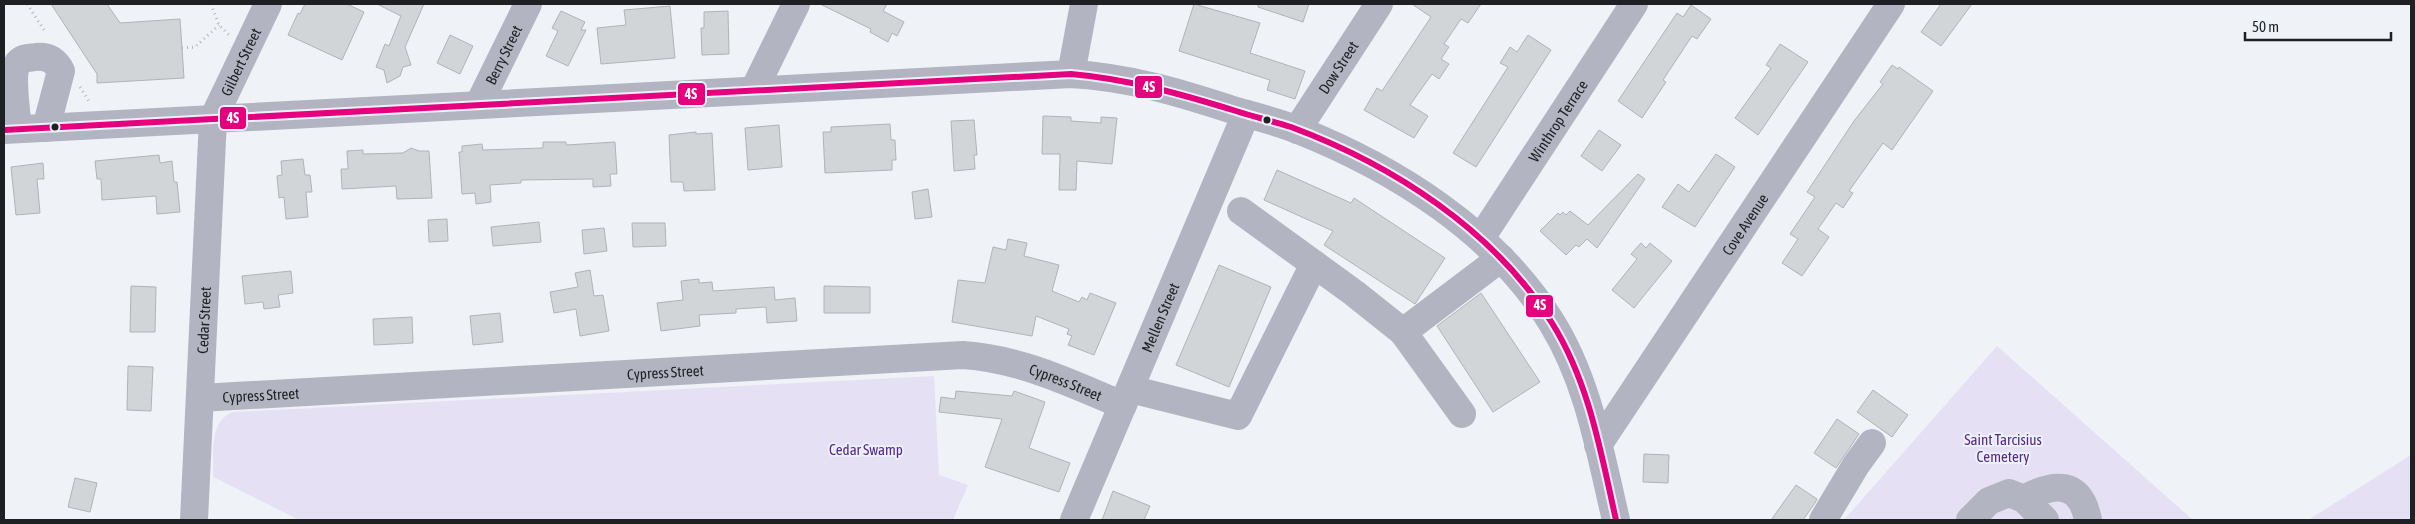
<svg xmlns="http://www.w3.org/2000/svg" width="2415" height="524" font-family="'Asap Condensed',sans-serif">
<rect width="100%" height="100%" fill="#eff2f6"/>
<!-- green -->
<path fill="#e6e0f5" d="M1997,346l196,174h-349z
M934,376l5,99 29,10 -15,35h-654l-86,-43c1,-22 -5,-56 20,-65z
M2411,455v65h-103z"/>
<!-- building -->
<path fill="#d2d5d8" stroke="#b1b4b6" d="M51,4h56l13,19 60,-4 4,59 -87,5v-9z
M305,4h42l17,8 -22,48 -54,-25 10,-22 2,1z
M377,4h47l-19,43 6,18 -8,2 -3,9 -13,7 -3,-13 -8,-3 9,-23 4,2 12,-30z
M820,4h67l-4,7 21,11 -7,14 -5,-3 -4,9 -18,-10 1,-3z
M1194,4l66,19 -10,30 55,18 -10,28 -28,-9 3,-10 -91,-29z
M1258,4h51l-6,18 -45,-15z
M1412,4h69l-13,19 -7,-4 -17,25 5,3 -8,12 8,5 -10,15 -7,-5 -22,31 18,11 -14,22 -50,-28 13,-22 5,3 49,-74z
M1941,4h31l-31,42 -20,-14z
M1691,5l20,14 -14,20 -5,-3 -29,44 3,2 -24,36 -24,-17 59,-88 6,4z
M670,6l5,52 -74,6 -4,-36 29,-3 -2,-15z
M561,11l24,11 -4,8h5l-18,36 -22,-10 12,-25 -6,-3z
M728,11l1,43 -27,1 -1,-27h3v-16z
M450,35l23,11 -13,28 -23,-11z
M1528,35l23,15 -75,117 -23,-14 55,-86 -8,-4 10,-16 7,5z
M1780,44l28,18 -50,73 -23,-17 36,-50 -5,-3z
M1892,65l6,4 1,-2 34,24 -41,59 -9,-7 -34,48 4,2 -10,15 -7,-5 -18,26 11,8 -27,39 -20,-13 16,-24 -8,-5 25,-37 -8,-5 47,-71 29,-37 -3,-2z
M1043,116l28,1v4l30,2v-6l16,1 -5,46 -35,-3 -1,29h-17l1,-36h-18z
M974,120l3,35h-3l1,14 -21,2 -3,-50z
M890,124l1,16h4l1,20h-4v10l-67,3 -2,-41h8v-5z
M779,125l3,42 -34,3 -3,-42z
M1599,130l22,15 -19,26 -21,-15z
M696,132v2l16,-1 3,57 -31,1 -1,-9h-12l-2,-47z
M543,142h23v3l49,-3 2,32h-7l1,12 -18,1v-8l-72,1v3l-31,2 1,17 -15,2 -1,-11 -13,1 -3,-42h3v-6l20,-2 1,6 60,-2z
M411,148l8,3h10l3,47 -35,1 -1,-13 -54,3 -1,-20h7l-1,-18 16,-1v4l40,-1z
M1716,154l19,13 -40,60 -33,-20 16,-23 11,8z
M159,155l1,8 12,-2 2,21h3l3,30 -23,2 -1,-18 -54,4 -1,-21h-4l-2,-18z
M303,159l2,16h5l2,17h-6l2,25 -22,2 -2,-22 -5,1 -2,-22 5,-1 -1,-14z
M43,163l1,16h-7l3,34 -24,2 -5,-48z
M1277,170l74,33 3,-5 91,60 -30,46 -91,-59 9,-14 -69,-31z
M1638,174l7,5 -48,69 -10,-9 -8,8 -3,-2 -10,10 -26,-24 18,-18 2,2 3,-3 3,3 4,-4 18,14z
M928,189l4,28 -17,2 -3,-27z
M447,219l1,22 -19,1 -1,-22z
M539,222l2,20 -48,4 -2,-19z
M632,223h33l1,23 -33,1z
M604,228l3,23 -23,3 -2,-24z
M1008,239l19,4 -3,13 35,9 -7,26 27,11 3,-5 5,3 3,-7 26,10 -22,52 -26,-10 4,-9 -5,-2 2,-5 -33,-13 -4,20 -80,-14 6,-42 27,3 8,-36 13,3z
M1641,243l5,5 4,-5 22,18 -38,47 -22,-18 25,-31 -6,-5z
M1219,265l52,22 -42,100 -53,-22z
M590,270l4,26 9,-1 6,36 -29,5 -4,-27 -22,4 -4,-21 28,-5 -3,-14z
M291,271l2,22 -15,2 2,12 -16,2 -1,-7 -18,2 -3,-28z
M699,279v4l13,-1 1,9 61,-4 1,13 20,-2 2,23 -30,2 -1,-16 -30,2v4l-37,2 1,11 -39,5 -4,-28 26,-3 -2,-19z
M131,286l25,1 -1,45h-25z
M824,286l46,1v26h-46z
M1481,293l59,89 -47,30 -56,-86z
M500,313l3,29 -30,3 -3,-29z
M412,317l1,26 -39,2 -1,-26z
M128,366l25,1 -2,44 -24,-1z
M1873,390l35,25 -16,22 -35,-25z
M956,391l56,5 2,-5 31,11 -16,46 41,15 -11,29 -74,-25 17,-48 -63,-7 2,-15 14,2z
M1837,419l22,15 -23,34 -22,-15z
M1644,454l25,1 -1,28 -25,-1z
M75,478l22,5 -7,29 -22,-5z
M1796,485l21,14 -2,4 -12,17h-32z
M1113,491l37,15 -6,14h-42z"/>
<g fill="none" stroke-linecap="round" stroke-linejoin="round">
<!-- path -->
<path stroke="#b4b6bf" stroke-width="3" stroke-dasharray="1 4" stroke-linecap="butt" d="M27,4l19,29
M211,4l8,21 10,10
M182,48l13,-1 24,-22
M80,87l10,16"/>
<!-- minor -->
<g stroke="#b2b5c1" stroke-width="28">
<path d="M1071,74l13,-70"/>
<path d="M754,90l42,-86"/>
<path id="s1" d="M479,104l49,-100"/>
<path d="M18,129c-1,-14 -8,-55 0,-66 5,-6 11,-5 18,-6 12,-1 20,4 25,14l-15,57"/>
<path d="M4,130l1067,-56c58,3 110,19 165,37 21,6 42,11 62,19 98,39 198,102 254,193 37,60 48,130 64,197"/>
<path id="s2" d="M1297,130l82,-126"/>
<path d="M1241,211l113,82 49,39"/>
<path id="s3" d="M1481,238l153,-234"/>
<path d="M1130,389l108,27 76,-152"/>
<path id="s4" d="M200,398l763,-43c59,4 106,28 160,50"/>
<path d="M1462,414l-59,-82 98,-74"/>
<path id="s5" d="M1598,445l293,-441"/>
<path d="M2024,499c29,-16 56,-20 64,21"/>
<path id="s6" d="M194,520l19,-401 55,-115"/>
<path id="s7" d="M1074,520l172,-406"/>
<path d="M1823,520l33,-55 16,-22"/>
<path d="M1970,520l19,-19 20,-8 15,6 21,21"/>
</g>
<defs>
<path id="bus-1" d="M4,130l1067,-56c57,5 110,20 165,37 18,6 37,10 55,16 102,38 203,103 261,196 37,59 49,130 64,197"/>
</defs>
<!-- bus-1 casing -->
<use href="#bus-1" stroke="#ecf2f9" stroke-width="10"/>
<!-- bus-1 -->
<use href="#bus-1" stroke="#e5007d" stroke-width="6"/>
</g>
<!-- markers -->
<g fill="#1e2023" stroke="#ecf2f9" stroke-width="2">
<circle cx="1267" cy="120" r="4.5"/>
<circle cx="55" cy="127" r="4.5"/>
</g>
<g text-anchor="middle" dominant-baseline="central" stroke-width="4" stroke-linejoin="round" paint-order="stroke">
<!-- street labels -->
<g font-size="15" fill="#1e2023" stroke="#ecf2f9">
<text stroke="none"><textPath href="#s1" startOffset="55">Berry Street</textPath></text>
<text stroke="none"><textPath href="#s6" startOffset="465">Gilbert Street</textPath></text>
<text stroke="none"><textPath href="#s2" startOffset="75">Dow Street</textPath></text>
<text stroke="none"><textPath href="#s3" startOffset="140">Winthrop Terrace</textPath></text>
<text stroke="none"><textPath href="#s5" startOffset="265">Cove Avenue</textPath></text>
<text stroke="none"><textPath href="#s7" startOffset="220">Mellen Street</textPath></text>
<text stroke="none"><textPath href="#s6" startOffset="200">Cedar Street</textPath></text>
<text stroke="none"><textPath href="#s4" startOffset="466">Cypress Street</textPath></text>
<text stroke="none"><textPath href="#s4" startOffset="871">Cypress Street</textPath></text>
<text stroke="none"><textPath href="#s4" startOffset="61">Cypress Street</textPath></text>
</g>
<!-- park labels -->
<g font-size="15" fill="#5a278a" stroke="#ecf2f9">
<text x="2003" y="439">Saint Tarcisius<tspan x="2003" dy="17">Cemetery</tspan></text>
<text x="866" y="449">Cedar Swamp</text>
</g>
</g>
<g stroke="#ecf2f9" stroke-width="2">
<rect x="1134" y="75" width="29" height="24" rx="5" fill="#e5007d"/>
<rect x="677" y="82" width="29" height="24" rx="5" fill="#e5007d"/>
<rect x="219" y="106" width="28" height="24" rx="5" fill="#e5007d"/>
<rect x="1525" y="294" width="29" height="24" rx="5" fill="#e5007d"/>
</g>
<g font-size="14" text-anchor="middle" font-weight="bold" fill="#fff">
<text x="1149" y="92">4S</text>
<text x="691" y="99">4S</text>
<text x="233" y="123">4S</text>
<text x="1540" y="310">4S</text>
</g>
<!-- border -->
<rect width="2415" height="524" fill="none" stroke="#1e2023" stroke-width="10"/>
<!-- scale -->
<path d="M2245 32v8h146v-8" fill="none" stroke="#1e2023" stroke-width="2.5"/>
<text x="2252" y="32" font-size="15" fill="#1e2023" stroke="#ecf2f9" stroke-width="4" paint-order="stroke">50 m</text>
</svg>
